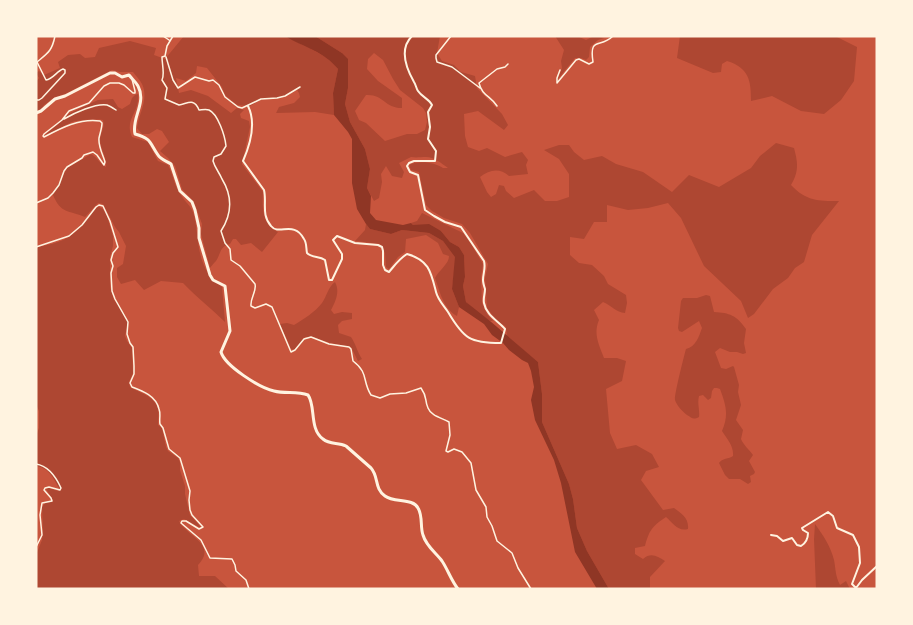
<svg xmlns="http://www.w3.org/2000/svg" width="913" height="625" font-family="'Roboto Condensed',sans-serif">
<rect width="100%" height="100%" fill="#c8553d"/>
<!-- green -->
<path fill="#ae4732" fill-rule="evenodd" d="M184,36h101l24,12 22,12 7,9 -5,24 1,22 -19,-3 -39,1 3,-6 15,-4 6,-6 -1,-4 -2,-3 -17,8 -18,1 -12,7 -13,-1 -12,-10 -3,-8 -15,-19 -10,-2 -1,7 -10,8 -10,-3 3,15 12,-3 17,6 23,17 6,-5 7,2 -4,4 1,4 8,3 1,6 -8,37 21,28c-1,15 -1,33 15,40l-16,20 -11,-9 -10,2 -5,-6h-3l-3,5c-10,2 -9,9 -14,17 -2,2 -4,4 -6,7l-9,-34 1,-10 -8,-22 -12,-13 -7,-23 -7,-8 -8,-7 9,-9 -7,-11 -5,-2 -8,5h-7l-5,-6c2,-15 12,-29 5,-44 -2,-4 -6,-8 -9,-12h-13l-8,-2 -47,24 -10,3 -11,8 -3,5 -5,1v-29l3,-4 -3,-5 3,-2 5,4 16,-7 -2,-6 10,-7 12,-1 5,4 10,-1 4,-9 31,-7 26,7 -2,7 11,4z
M315,36h125l-3,17 5,8 12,4 7,7 14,4 2,12 25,26 6,11 -4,5 -26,-19 -14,3 1,22 3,11 11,4 8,-3 18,9 17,-5 6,8 -2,5 2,9 -19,2c-9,-8 -19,-7 -29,1l7,15 4,5 5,-3 3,-9 5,1 2,5 8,7 20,-8 11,11h12l12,-4v-23l-10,-15 -15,-9 15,-5h10l5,7 10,8 18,-4 14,8 27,8 29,20 17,-17 30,12 32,-19 9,-12 16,-13 18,5c4,15 5,23 -3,37 15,16 27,16 48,16l-27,34 -8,27 -9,6 -7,10 -15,11 -19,25 -6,4 -7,-17 -37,-35 -23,-48 -13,-15 -20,5 -20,2 -21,-5v17h-13l-10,17 -14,-2v18l9,8 13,2 12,11 4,8 18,11 1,8 -2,10c-9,-1 -13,-7 -22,-11l-9,8 5,10c-6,14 0,25 5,38h13l9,3 -4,20 -16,8 4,44 7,16 19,-4 16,9 7,13 -13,4 -5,9 22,30 11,-2c8,6 15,10 14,21 -10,3 -15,-6 -22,-12 -14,9 -17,14 -21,29l-10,2v6l8,5c8,-7 14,-3 22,2l-15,16v12h-41l-22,-38 -10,-23 -4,-29 -4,-15 -27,-62v-28l-4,-32 -31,-25 -1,-9 -1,-2 -8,-5 -10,-13 -2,-30 3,-14 -18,-31 -8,-9 -18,-6 -12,-7 -6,-6 -7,-33 -8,-2 -2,-5c9,-5 26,-3 34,3h5c-7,-5 -14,-11 -22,-11 -6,0 -9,1 -15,0l-12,6 5,9 -2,6 -10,-2 -6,-10 -5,8 1,8 -3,16 -5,3 -7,-13 3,-19 -5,-20 -15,-27 -5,-18 3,-16 -6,-35zM374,53l9,7 10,19 7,11 23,18 3,5 1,9 -2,8 -8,4h-10l-22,7 -19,-18 -7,-3 -4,-9 11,-16c18,-1 18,13 36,13v-10l-24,-17 -11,-12 1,-10z
M555,36h22l9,4 8,-4 10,2 -6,2 -8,7 -1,10 -3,3 -5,-2h-6l-17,21 4,-11 -1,-7 3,-11z
M680,36h155l22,11 -3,34 -13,19 -17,14 -23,-3 -29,-15 -21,5c0,-21 -2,-33 -24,-40l-5,3 -1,8 -8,1 -36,-15z
M138,94c2,19 -14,25 -6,43l16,5 10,19 10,4c5,9 6,21 13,30 6,10 11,10 14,24 1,5 1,10 2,14 2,21 6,42 25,54l3,35c-14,-14 -29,-25 -42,-39l-22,-2 -17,9 -9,-10 -14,4 -4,-7v-9l6,-4 3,-18 -7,-14 -4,-5 -12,-23 -5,-1 -13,14c-17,-7 -24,-3 -32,-22l14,-27 24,-14c7,4 9,10 15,13 1,-10 -6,-18 -6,-28 1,-8 5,-11 3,-19 -7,-1 -24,0 -31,2 -9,4 -18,10 -27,13l1,-1 11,-9 11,-11 30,-14 15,-1 5,8 4,2 8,-5 2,-6 3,-3z
M99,207l4,2 4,7 6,20v10l-3,11v30l4,13 7,9 7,14 -3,13 2,5 5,7 1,25 -4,9 1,5c10,6 25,9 28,22 1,5 0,10 0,16l4,3 4,19 2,4 10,7 2,4v8l5,16v8l5,21 11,12h-2l-15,-8 -5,2c7,15 39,23 19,44l1,11h16l14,13h-193v-34l6,-15 1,-9 -1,-24 4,-5h6l1,-2 -7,-11 3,-1 9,3h3c-7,-10 -10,-23 -25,-25v-30l3,-8v-17l-3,-7v-156c6,-3 13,-3 19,-5 20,-6 29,-19 40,-35z
M422,213l41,20 8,11 12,20 -2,14 1,25 5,11 6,7h-3l-13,-9 -11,-10 -3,-16 2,-9 -1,-22 -5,-8 -9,-5 -9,-11 -28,-6 -2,-2 6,-2z
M366,224l4,5 21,5 11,-4 27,3 14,8 13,16 -4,32 7,18 -2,9c-14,-8 -17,-24 -22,-38 4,-8 14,-14 14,-22l-6,-2 -5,-11 -12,-8 -20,4 -1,13 -7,5 -9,12 -3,-2 -1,-14 -5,-9 -25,-3 10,-11z
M335,282c5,9 1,19 -4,28l3,4 8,-2 10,1v6l-10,2 -4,4 1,8 12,4c5,7 6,15 11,22l-4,2 -7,-14 -21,-4 -17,-6h-8l-11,13 -3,-1 -11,-25 7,-1 7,2c10,-6 21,-13 28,-22 5,-7 6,-16 13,-21z
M706,295l4,1 4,16c16,1 22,3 32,17l-2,14 2,10 -3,1 -6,-2h-7l-10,-4 -5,4 6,16 5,1 7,-3 1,1 5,18 -1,7 3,13 -5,15 7,10 -2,9c3,7 8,10 12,16l-4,6 6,11 -1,2 -4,2 1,6 -3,2 -8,-5h-11l-4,-4 -6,-12c3,-5 10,-4 14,-7 1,-10 -6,-17 -11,-25 7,-16 4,-26 -2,-42l-3,-1h-3l-2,3 -1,7 -3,2 -5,-5 -4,1c-2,8 1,14 0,21 -6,3 -7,1 -12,-2 -5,-4 -10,-9 -12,-15 -1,-4 9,-44 11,-51 10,-2 13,-13 16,-21l-3,-7 -17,11 -3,-1 -1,-3 3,-27 2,-3h14z
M815,524c8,11 16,23 19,36 2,10 1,15 6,25l6,-4 4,8h-34l-2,-50z"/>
<!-- water -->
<path fill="#8f3625" d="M285,36h30l27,17 6,6v29l-3,16 5,18 15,27 5,20 -3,19 4,8 -1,17 6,7 27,5 8,-2 2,2 16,-1 12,7 9,11 9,5 5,8 1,22 -2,9 3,16 24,19 48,41 4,32v28l27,62 4,15 4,29 10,23 22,38h-12l-22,-37 -14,-69 -7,-23 -19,-40 -4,-20 3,-13 -3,-16 -3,-8 -6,-3 -13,-10 -6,-7 -11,-8 -8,-11 -25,-17 -7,-18 3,-32 -12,-16 -14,-8 -27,-3 -11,4 -21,-5 -4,-5 -9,-15 -5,-26v-44l-4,-7 -14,-17 -1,-22 5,-24c-13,-17 -35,-22 -53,-33z"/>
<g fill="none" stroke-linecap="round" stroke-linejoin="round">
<!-- minor -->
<path stroke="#fff3e0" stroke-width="1.5" d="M163,36l6,4
M173,36l-6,10 -2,10 -3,1c0,8 3,17 0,23l5,8 -2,11 14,6c8,-1 15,-8 20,5 2,0 7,-1 10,0 9,4 16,26 17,36l-5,8 -7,3 -1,4c2,7 6,11 9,18 11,18 10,35 -1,52l4,12 5,6 1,11 9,6 15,18c2,7 -5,14 -4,22l4,2 11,-4 6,3 19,45 4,-2 9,-11 7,-2 18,7 20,3 2,2 2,12c16,12 9,20 18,34l9,3 10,-4 16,-1 15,-5c7,10 3,11 7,20 3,8 14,10 21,14l1,13 -4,16 2,1 6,-3 8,3 9,11 5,27 10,17 1,10 5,9 5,15 15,12 6,15 13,21
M451,36l-15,19v3l1,4 15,5 28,21
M166,57l7,23 5,8 17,-11 14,4 4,-1 6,5 6,12 13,10 4,1 19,-9 16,-1 8,-2 15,-9
M560,70l-3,8v5l19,-23 3,-1 10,5 4,-2c-4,-26 7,-13 20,-26
M36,100h3l3,-2 23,-25v-3l-2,-1c-6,2 -10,10 -17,11l-9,-18c11,-9 15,-11 18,-26
M497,106c-6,-10 -15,-10 -18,-23l18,-14 8,-2 3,-3
M64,119c10,-6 32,-16 43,-14 3,1 6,3 9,5
M36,203l12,-5 5,-5 6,-8 5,-14 3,-4 15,-9 2,-3 9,-3 4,3 7,10 1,-3c-2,-7 -7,-16 -6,-24 1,-5 3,-10 3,-15l-2,-2c-20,-3 -39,7 -56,16l-1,-1 1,-2 18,-14 7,-9 20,-8 15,-17 6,-3h9l5,2 9,8h2v-2l-3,-12
M36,247l33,-11 13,-11 14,-18 3,-2 4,1 7,15 8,26 -5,6 -2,7 2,6 -2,7 1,18 3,8 13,23 -1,12 3,9 3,4 1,19v8l-4,9 2,4c11,4 24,9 27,22 2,5 0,10 1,15l3,4 6,21 11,9 10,33 -1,9 1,10 2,5 11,12 -4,2 -13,-8h-4l-1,2 20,17 9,18 22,1 3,6 1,6 10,9 3,9
M36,464c13,2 20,13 25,24l-1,2 -11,-3 -4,1 -1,2 7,8 1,3 -10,2 -2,12 2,20 -6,12"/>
<!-- tertiary -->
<path stroke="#fff3e0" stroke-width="2" d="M248,106c9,18 2,39 -5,55l21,29c3,12 -3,25 7,36 8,10 23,-6 33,13 3,4 2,10 3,14 5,5 12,3 18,7l4,20h3l10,-21v-5l-9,-14 4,-4 18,7 23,2 4,2 1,4v14l2,5 4,2c6,-7 10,-13 18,-18 22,6 24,18 29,38 2,8 8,14 12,20 16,27 22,31 53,31l4,-14c-7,-8 -19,-14 -21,-26 -1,-5 1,-9 1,-14 -1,-3 -2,-6 -2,-9 0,-7 3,-12 1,-19l-23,-34 -16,-5 -11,-6 -9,-6 -7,-35 -8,-3 -3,-6 2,-3 5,-2h21l1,-10 -8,-12 2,-12 -2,-15 4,-7c-3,-6 -10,-8 -14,-14 -2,-3 -2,-6 -4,-9 -8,-14 -15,-33 -2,-46
M771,535l6,1 6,5 9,-3 5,7 4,1c5,-3 7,-7 7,-13l-5,-3 -1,-2 26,-16 5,4 4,12 16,7 6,12 1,16 -8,21 4,4 6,-8 15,-14"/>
<!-- primary -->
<path stroke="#fff3e0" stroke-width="3" d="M36,113l5,-2 14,-12 10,-3 45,-23h5l7,4 7,-2c3,4 7,7 9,11 9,17 -7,32 -3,48 17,5 14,8 23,21 3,5 9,6 13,9l9,27 12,11 3,8 4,18v10l11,37 3,5 12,6 5,45 -9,21c4,14 39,36 53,39 11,3 23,0 34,4 8,11 1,34 15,44 7,6 15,3 23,7l25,22c8,9 3,20 14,28 9,7 28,2 33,12 5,8 2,19 5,27 3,11 13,18 19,26 6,9 9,19 16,28"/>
</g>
<!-- border -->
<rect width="913" height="625" fill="none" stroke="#fff3e0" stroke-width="75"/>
</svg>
